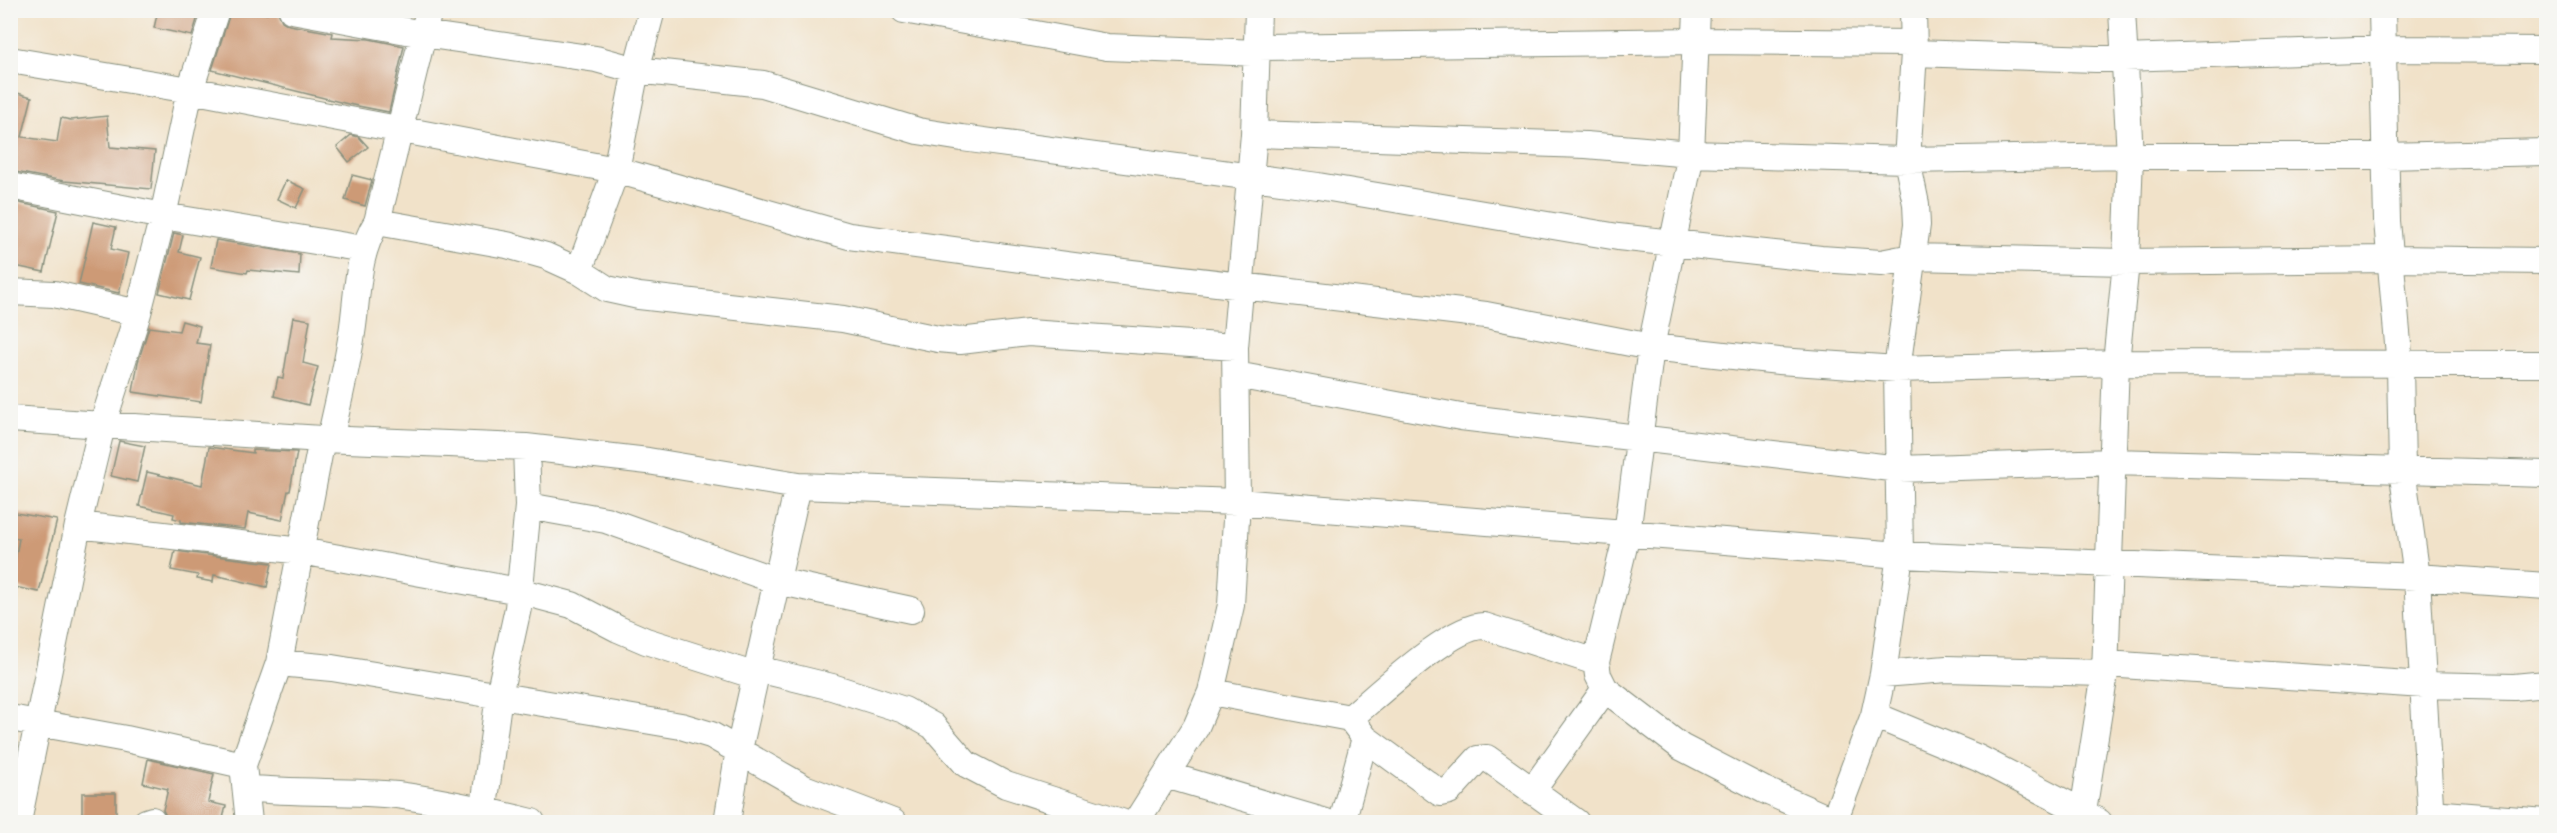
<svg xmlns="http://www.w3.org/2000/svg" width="2557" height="833" font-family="'Sorts Mill Goudy',serif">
<rect width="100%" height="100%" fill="#f6f6f2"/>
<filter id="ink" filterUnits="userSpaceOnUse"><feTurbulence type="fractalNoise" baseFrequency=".0167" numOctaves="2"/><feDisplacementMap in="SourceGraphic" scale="12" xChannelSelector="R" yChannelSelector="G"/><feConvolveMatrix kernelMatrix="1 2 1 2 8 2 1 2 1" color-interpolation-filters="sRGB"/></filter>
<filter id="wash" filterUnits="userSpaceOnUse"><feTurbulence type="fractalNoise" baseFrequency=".008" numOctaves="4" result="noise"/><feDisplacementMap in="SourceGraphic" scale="24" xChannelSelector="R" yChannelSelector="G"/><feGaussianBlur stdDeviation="1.35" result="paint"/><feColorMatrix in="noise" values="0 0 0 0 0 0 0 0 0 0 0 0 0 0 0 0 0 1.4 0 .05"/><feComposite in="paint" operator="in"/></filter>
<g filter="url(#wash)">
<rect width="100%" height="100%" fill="#f1e2c9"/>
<g id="blocks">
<!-- building -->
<path fill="#cd9a76" d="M158,10h42l-8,26 -38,-8z
M231,10h21l15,4 1,-4h9l5,11 7,4 44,8 -1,4 37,2 35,7 -15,66 -41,-8 -136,-34z
M10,91l22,6 -10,40 35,5 4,-24 10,2 36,-4 3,31 45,4 -4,38 -87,-8 -54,-10z
M351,135l8,2 9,10 -19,15 -12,-15z
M352,175l20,5 -7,26 -20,-6z
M286,180l19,9 -9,19 -19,-9z
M10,201l48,10 -14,61 -34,-7z
M93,222l23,5 -5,22 17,4 -9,40 -40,-9z
M174,233l9,2 -4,17 21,5 -11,43 -30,-7z
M216,240l84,14 -1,21 -51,-5 -1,3 -36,-6z
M293,317l17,3 -7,43 15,4 -10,38 -34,-9 4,-19 5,1z
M182,321l18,5 -4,17 14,2 -9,57 -68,-10 5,-30 11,-35 30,4z
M119,441l26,5 -8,36 -26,-6z
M209,447l44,6v-3l44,2 -7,39h-2l-6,29 -34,-7 -3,16 -64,-7v-2l-8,-2 1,-4 -35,-8 8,-34 55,13z
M10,512l47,8 -18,72 -29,-6 9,-47 -9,-2z
M175,551l97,12 -5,24 -53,-12 -1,7 -16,-3 1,-4 -27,-5z
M148,759l66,15 -6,28 18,4 -4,16h-49l1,-4 -8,-2 -3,-6 5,-21 -25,-6z
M82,793h34v24h-34z"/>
</g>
</g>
<g filter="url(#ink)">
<use href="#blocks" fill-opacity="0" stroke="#88907e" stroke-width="1.5"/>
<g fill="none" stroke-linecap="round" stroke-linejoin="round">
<defs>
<path id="minor" d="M292,10l131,24 173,25 40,11 127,14 155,47 44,7 356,48 300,51 203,22 60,4 31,-6 214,5 265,-3 155,2
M904,10l203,37 151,6
M1697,10l-6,144 -40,193 -24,187 -31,128 2,13 7,14 76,58 83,43 72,32
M2382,10l5,211 13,145 2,103 15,108 14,245
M1258,47l440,-6 214,2
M1914,53l182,6 289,-10 161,1
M10,60l180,30 426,80 233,66 232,31 405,48 165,32 128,14 118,8 219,-6 430,1
M1254,134l332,11 105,9 216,6 223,-4h256l160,-4
M10,186l153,30 201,33
M377,222l130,23 39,11 33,15 28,18 32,7 204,23 95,20 22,2 68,-8 207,14
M579,271l37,-101 20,-100 16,-60
M10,292l44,2 84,19
M1236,375l225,42 438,52 214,-7 433,12
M10,419l312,20 204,8 122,14 150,25 439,16 663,53 517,22 129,9
M330,440c8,-38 18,-76 23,-114 5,-37 4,-72 24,-104l52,-212
M528,506l78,14 171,61 134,29
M78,525l223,26 218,40 53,14 46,24 28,12 110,35
M279,663l53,5 349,58 30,9 93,53 89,34
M2106,664l318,21 90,2 32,-3
M758,669l74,18 72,23 29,16 33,38 40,21 115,37
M1883,674l64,-5 158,4
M1211,692l139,26 15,20 75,55 9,-2 29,-32 9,-1 89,64
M1874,715l104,43 105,54 16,10
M10,718l116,21 117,26
M1350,718c27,-22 101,-93 134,-92l112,36
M1166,775l160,47
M246,788c50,6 101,2 151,7 45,6 90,16 135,27
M1532,791l73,-102
M2083,812l22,-139 11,-310 10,-101 4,-106 -8,-146
M2431,813l115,9
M1834,821l40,-106 9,-41 17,-119 -3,-186 20,-144 -1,-21 -9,-44 7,-107 -1,-43
M18,822l60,-297 24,-99 36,-113 25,-97 27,-126 26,-80
M146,822l6,-2
M249,822l-6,-57 36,-102 43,-224
M482,822l17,-127 19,-87 10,-102 -2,-59
M727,822l12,-72 59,-264
M1136,822l60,-95 15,-35 20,-87 6,-103 -2,-155 19,-213 4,-124
M1342,822l23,-84"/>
</defs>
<!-- minor casing -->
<use href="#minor" stroke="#88907e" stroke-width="28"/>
<!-- minor -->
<use href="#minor" stroke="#fff" stroke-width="26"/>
</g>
</g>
<!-- margin -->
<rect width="2557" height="833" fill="none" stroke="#f6f6f2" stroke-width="36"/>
</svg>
